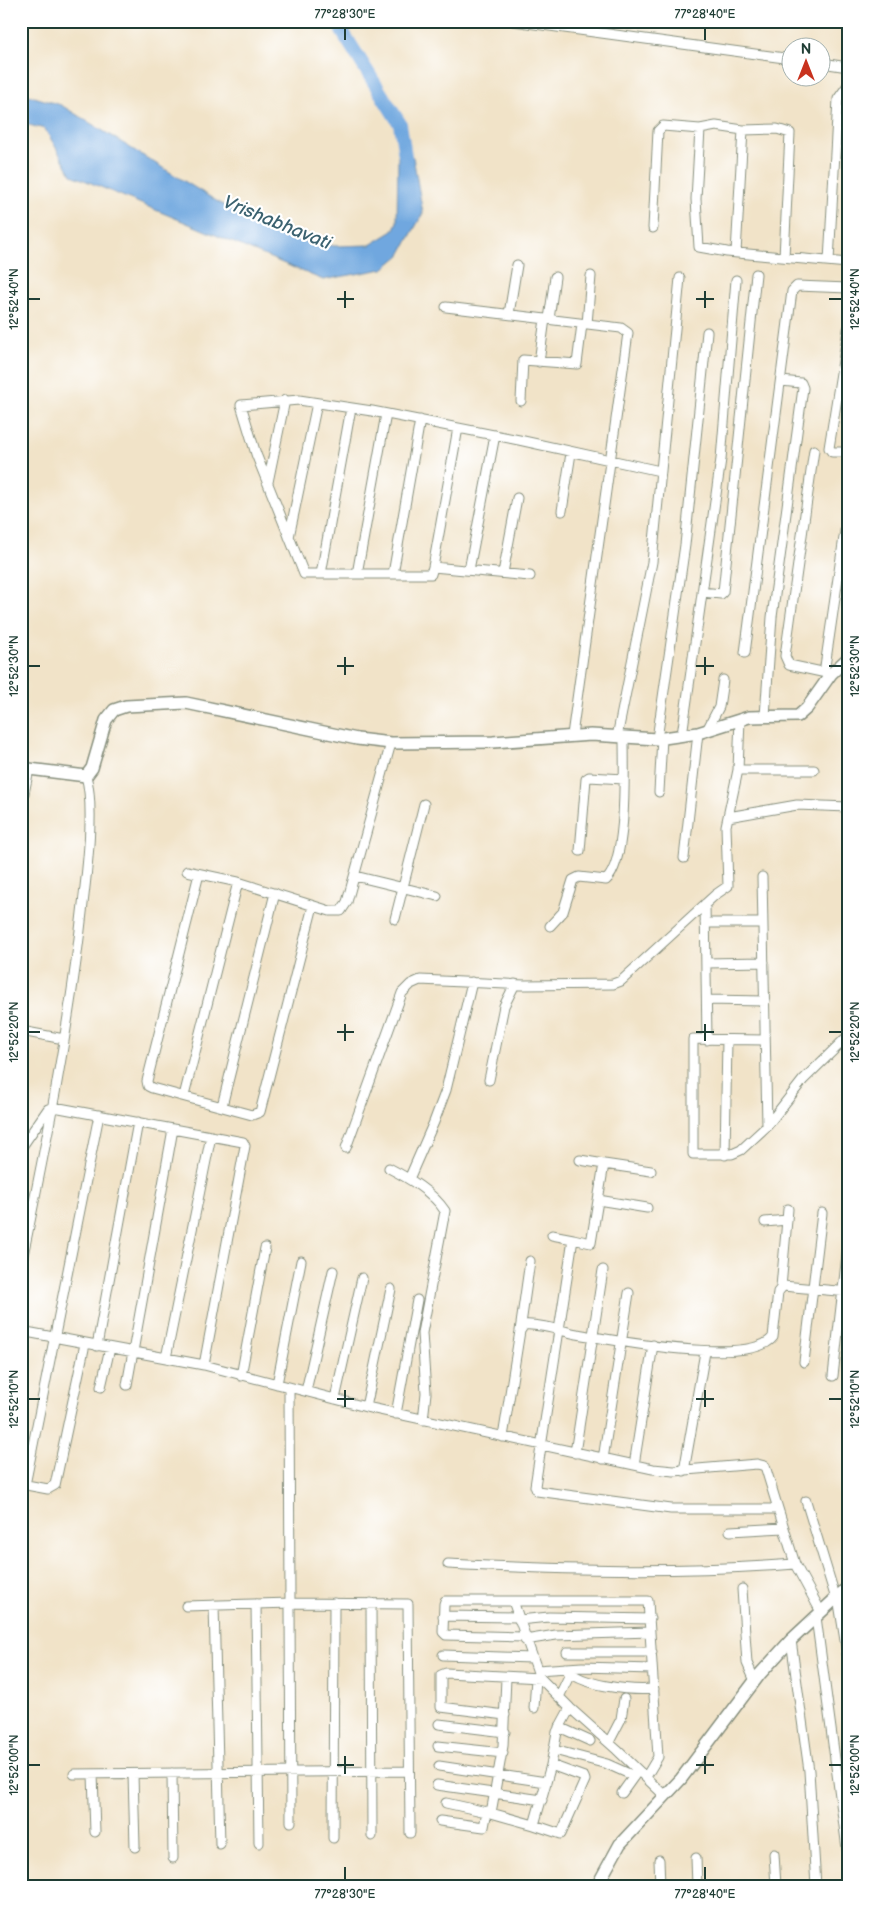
<svg xmlns="http://www.w3.org/2000/svg" width="869" height="1907" font-family="'Balsamiq Sans',sans-serif">
<rect width="100%" height="100%" fill="#fff"/>
<filter id="ink" filterUnits="userSpaceOnUse"><feTurbulence type="fractalNoise" baseFrequency=".02" numOctaves="2"/><feDisplacementMap in="SourceGraphic" scale="10" xChannelSelector="R" yChannelSelector="G"/><feConvolveMatrix kernelMatrix="1 2 1 2 8 2 1 2 1" color-interpolation-filters="sRGB"/></filter>
<filter id="wash" filterUnits="userSpaceOnUse"><feTurbulence type="fractalNoise" baseFrequency=".0096" numOctaves="4" result="noise"/><feDisplacementMap in="SourceGraphic" scale="20" xChannelSelector="R" yChannelSelector="G"/><feGaussianBlur stdDeviation="1.12" result="paint"/><feColorMatrix in="noise" values="0 0 0 0 0 0 0 0 0 0 0 0 0 0 0 0 0 1.4 0 .05"/><feComposite in="paint" operator="in"/></filter>
<g filter="url(#wash)">
<rect width="100%" height="100%" fill="#f1e3c8"/>
<!-- water -->
<path fill="#70a7df" stroke="#48728a" d="M21,93l40,12 162,100 65,33 47,8 35,-1 23,-14 4,-9 1,-66 15,1 10,56 -23,42 -17,14 -60,11 -251,-105 -27,-46 -24,-6z"/>
<g fill="none" stroke-linecap="round" stroke-linejoin="round">
<!-- river -->
<path stroke="#70a7df" stroke-width="14" d="M339,21l3,10 58,93 8,51"/>
</g>
</g>
<g filter="url(#ink)">
<g fill="none" stroke-linecap="round" stroke-linejoin="round">
<defs>
<path id="minor" d="M513,21l279,38
M822,63l26,4
M700,129l-4,70 3,48 28,5 121,11
M653,228l5,-97 5,-5 37,3 16,-3 27,4 34,-1 13,4 -6,124
M736,253l7,-123
M829,261l9,-162 10,-14
M446,307l175,21 7,5 -56,402
M509,314l8,-49
M549,319l6,-42
M587,324l4,-48
M848,329l-19,119 3,4h16
M539,362l6,-43
M521,401l2,-41 54,4 5,-40
M814,450l-29,206 4,9 42,9
M268,482l17,-82
M562,511l9,-58
M289,537l28,-134
M433,567l25,-139
M469,570l26,-135
M503,573l14,-75
M321,574l30,-166
M357,574l29,-160
M393,574l27,-154
M530,576l-97,-9 -2,7h-127l-48,-120 -15,-49 58,-5 73,11 147,29 141,31
M702,592l19,2 2,-2 33,-318
M745,653l47,-362 5,-5 51,2
M824,673l24,-163
M765,716l7,-99 31,-229 -2,-5 -20,-2
M707,730l12,-23 4,-27
M682,735l39,-276 15,-179
M617,737l35,-175 28,-284
M657,739l28,-194 22,-213
M738,770h76
M659,792l3,-54
M21,808l8,-39
M728,817l69,-12 51,2
M580,851l6,-72 3,-2 35,2
M684,858l14,-125
M187,871l51,11 92,29h11l6,-9 44,-159
M199,874l-52,207 1,5 4,2 100,27 8,-3 53,-206
M355,876l82,20
M762,877l5,249
M705,904l2,136
M395,919l29,-115
M705,923h58
M550,926l13,-14 10,-32 6,-3 27,3c22,-19 18,-113 18,-142
M706,963l58,-1
M707,1000l58,1
M21,1031l43,8
M765,1040l-72,-1v115h39l9,-4 26,-24 36,-46 45,-44
M489,1080l15,-74 11,-22
M184,1096l54,-214
M222,1106l53,-213
M21,1148l27,-39 6,-2 189,35 2,4 -41,219
M346,1148l56,-155 9,-9 9,-4 105,5 88,-1 8,-3 94,-86 13,-9 -2,-60 12,-56 2,-51
M725,1155l2,-115
M604,1164l47,7
M389,1168c19,10 44,24 56,43l-23,122 4,60 -3,27
M409,1179l25,-57 12,-32 26,-108
M598,1200l49,8
M21,1209l11,2
M765,1222l22,-2
M552,1235l21,4 -38,247 2,5 134,18h107
M573,1239l18,4 13,-79 -24,-4
M21,1265c25,-120 49,-240 62,-361 4,-34 12,-97 3,-128
M781,1287l7,-78
M21,1331l183,34 162,42 287,62 21,2 83,-7 8,2 30,98 26,48
M520,1331l10,-70
M97,1346l41,-224
M166,1358l45,-222
M804,1362l18,-149
M241,1376l24,-128
M833,1376l15,-130
M277,1384l24,-123
M127,1385l46,-256
M101,1387l9,-39
M289,1387l2,435
M306,1391l27,-120
M335,1399l27,-121
M366,1407l25,-118
M396,1414l21,-114
M503,1437l17,-106 4,-6c13,-2 39,6 53,9 36,6 174,33 196,3l5,-45 5,-6 65,6
M575,1453l28,-183
M603,1459l26,-166
M634,1465l19,-120
M684,1471l21,-119
M21,1484l27,5 7,-4 30,-141
M25,1485l74,-370
M806,1501l30,98
M730,1531l54,-3
M448,1564c117,6 230,9 347,0
M742,1589l5,74 8,18
M838,1597l10,62
M513,1601l27,77 30,30 47,42 48,46
M371,1603l1,233
M256,1604l3,239
M214,1605l6,239
M186,1606l105,-3 117,1 2,229
M443,1616l75,1
M816,1617l32,239
M519,1620l30,-3 101,2
M524,1637l-78,-2 -3,-3 1,-28 1,-3h203l10,156 -12,20
M525,1640l31,-5 94,-3
M791,1640l18,131 7,115
M567,1652h85
M443,1655l89,3
M565,1668c15,18 66,23 89,21
M537,1670l45,-3 70,2
M506,1678l-3,68 -12,67 43,12 17,-60 6,-33 13,-24
M559,1697l11,-23
M534,1708l2,-30
M505,1715l-64,-8v-32l5,-2 94,5
M439,1724l66,8
M559,1727l31,14
M609,1742l12,-23 3,-20
M438,1746l65,7
M554,1750l53,14 27,12
M439,1766l107,16
M172,1773l1,85
M74,1774l335,-3
M93,1774l2,58
M133,1774l2,73
M437,1785l105,15
M622,1793l15,-21
M446,1803l45,10
M440,1821l44,6 3,-16
M534,1825l27,9 24,-54 -1,-3 -33,-12
M333,1838l1,-235
M774,1854l2,32
M696,1858l1,28
M659,1860l1,26"/>
<path id="tertiary" d="M21,768l65,8 6,-8 14,-48 8,-10 12,-4 60,-3 171,36 34,4 102,-1 98,-7 66,4 41,-6 51,-16 49,-1 9,-8 24,-34 17,-16
M597,1886l23,-42 61,-65 79,-105 31,-34 57,-53"/>
</defs>
<!-- minor casing -->
<use href="#minor" stroke="#88907e" stroke-width="11"/>
<!-- tertiary casing -->
<use href="#tertiary" stroke="#88907e" stroke-width="14"/>
<!-- minor -->
<use href="#minor" stroke="#fff" stroke-width="9"/>
<!-- tertiary -->
<use href="#tertiary" stroke="#fff" stroke-width="11"/>
</g>
</g>
<!-- ticks -->
<path fill="none" stroke="#1f3d34" stroke-width="2" d="M345,28v12M705,28v12M345,291v17M705,291v17M28,299h12M337,299h17M696,299h18M829,299h13M345,657v18M705,657v18M28,666h12M337,666h17M696,666h18M829,666h13M345,1024v17M705,1024v17M28,1032h12M337,1032h17M696,1032h18M829,1032h13M345,1390v17M705,1390v17M28,1399h12M337,1399h17M696,1399h18M829,1399h13M345,1756v18M705,1756v18M28,1765h12M337,1765h17M696,1765h18M829,1765h13M345,1867v13M705,1867v13"/>
<g text-anchor="middle" dominant-baseline="central" stroke-width="4.5" stroke-linejoin="round" paint-order="stroke">
<!-- water labels -->
<g font-size="19" font-style="italic" fill="#3b6270" stroke="#fff">
<text transform="translate(277 223) rotate(22)">Vrishabhavati</text>
</g>
</g>
<!-- margin -->
<rect width="869" height="1907" fill="none" stroke="#fff" stroke-width="55"/>
<!-- north arrow -->
<g transform="translate(806 62)"><circle r="24" fill="#ffffff" stroke="#a5b1ae"/>
<path d="M0-4L9 19L0 12L-9 19Z" fill="#c8321e"/>
<text y="-8" font-size="14" font-weight="bold" text-anchor="middle" fill="#1f3d34">N</text>
</g>
<rect x="28" y="28" width="814" height="1852" fill="none" stroke="#1f3d34" stroke-width="2"/>
<g font-size="12" text-anchor="middle" fill="#1f3d34">
<text x="345" y="18">77°28'30"E</text>
<text x="705" y="18">77°28'40"E</text>
<text transform="translate(14 299) rotate(-90)" y="4">12°52'40"N</text>
<text transform="translate(855 299) rotate(-90)" y="4">12°52'40"N</text>
<text transform="translate(14 666) rotate(-90)" y="4">12°52'30"N</text>
<text transform="translate(855 666) rotate(-90)" y="4">12°52'30"N</text>
<text transform="translate(14 1032) rotate(-90)" y="4">12°52'20"N</text>
<text transform="translate(855 1032) rotate(-90)" y="4">12°52'20"N</text>
<text transform="translate(14 1399) rotate(-90)" y="4">12°52'10"N</text>
<text transform="translate(855 1399) rotate(-90)" y="4">12°52'10"N</text>
<text transform="translate(14 1765) rotate(-90)" y="4">12°52'00"N</text>
<text transform="translate(855 1765) rotate(-90)" y="4">12°52'00"N</text>
<text x="345" y="1898">77°28'30"E</text>
<text x="705" y="1898">77°28'40"E</text>
</g>
</svg>
